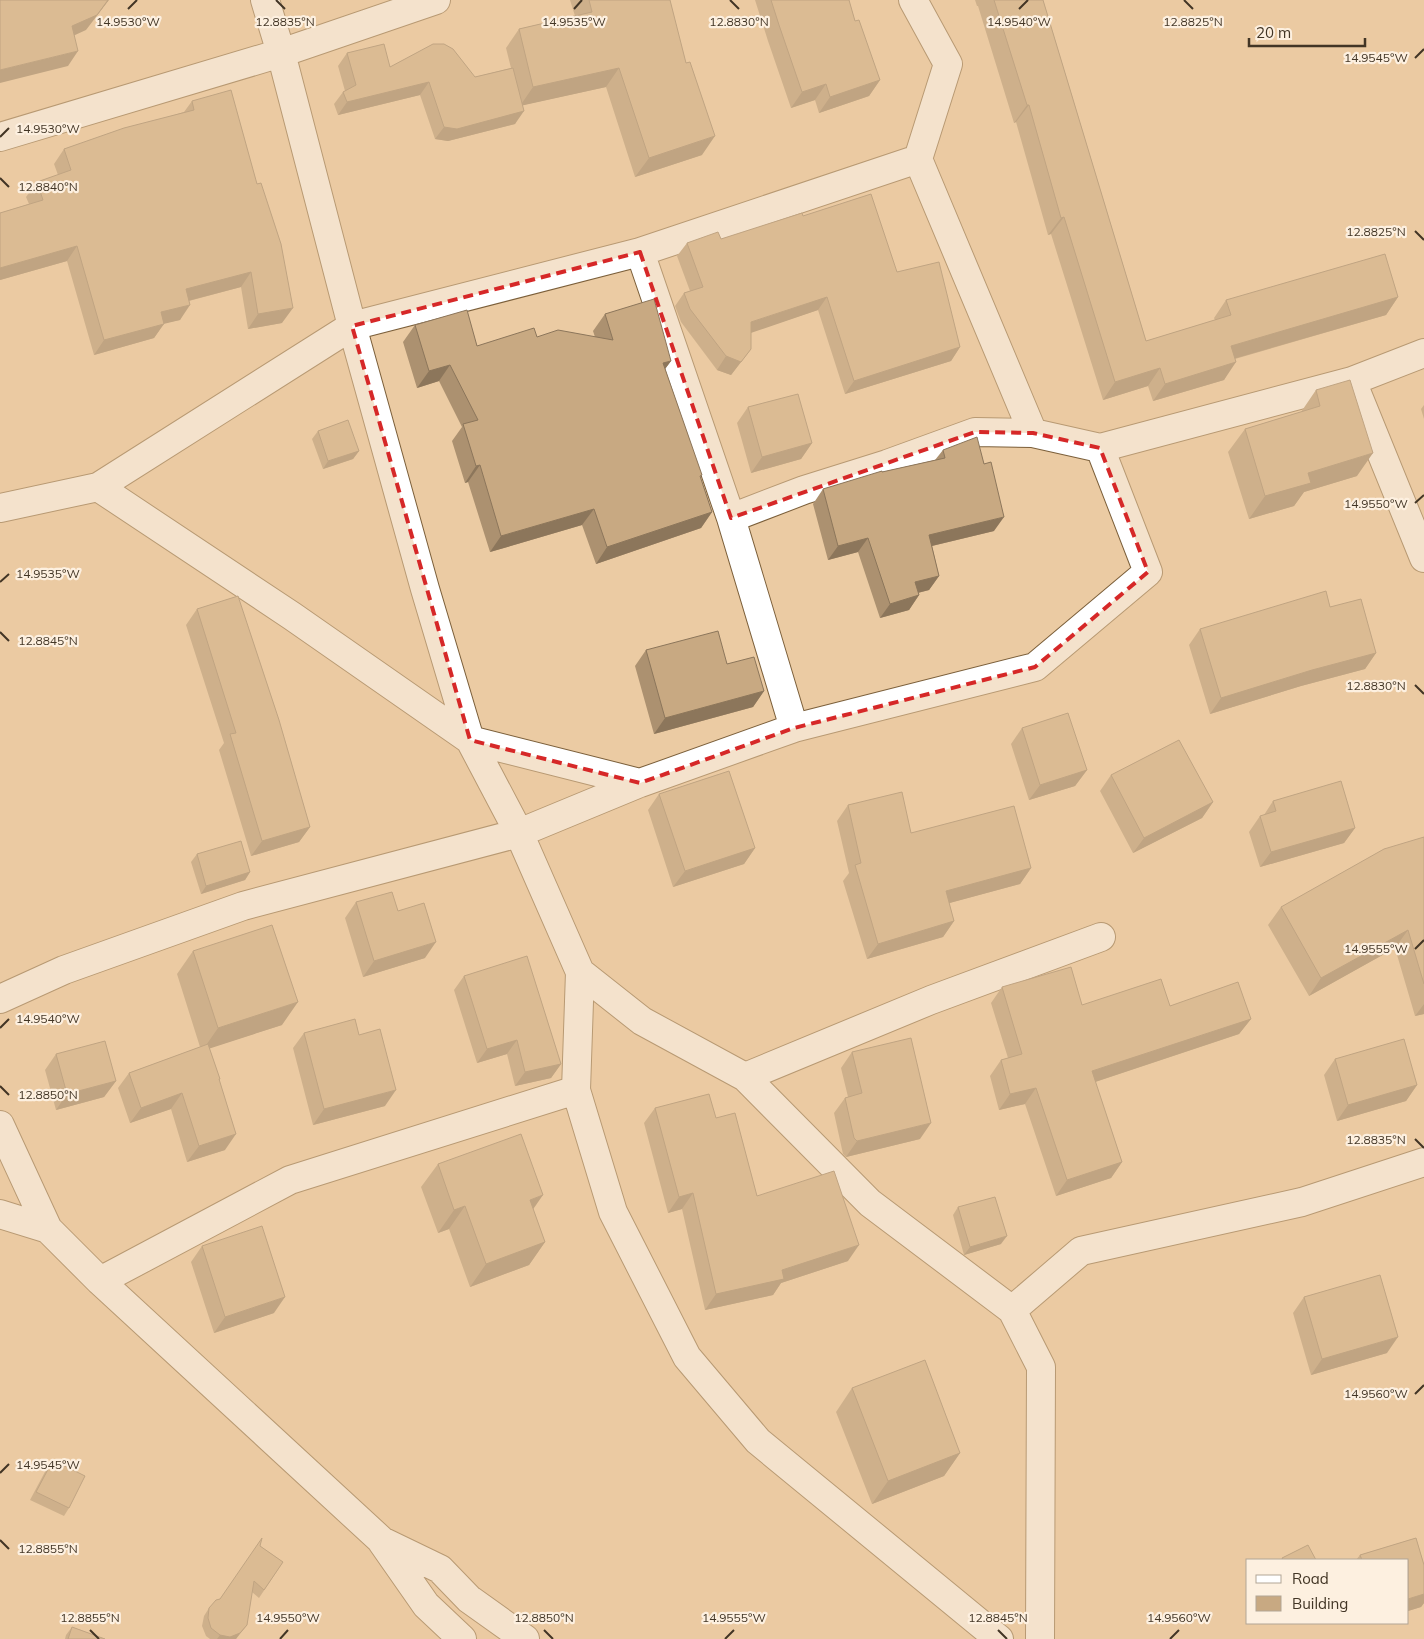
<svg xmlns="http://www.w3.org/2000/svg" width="1424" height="1639" font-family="Mulish,sans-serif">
<rect width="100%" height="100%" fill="#ebcba3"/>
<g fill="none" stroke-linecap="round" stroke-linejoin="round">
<defs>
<path id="minor" d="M265,0l16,53 71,273 73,263 45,151 49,93 61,139 62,49 103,56 125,126 142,107 29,57 -1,272
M913,0l35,64 -30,95 115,274
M0,137l281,-84 155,-53
M640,252l91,266 63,210
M1352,381l72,177
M98,487l194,129 178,124 170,43
M0,508l98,-21 254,-161 288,-74 278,-93
M731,518l73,-28 83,-26 88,-32 58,1 67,15 252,-67 72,-28
M580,972l-4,118 37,122 74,145 71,84 241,198
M0,999l64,-29 179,-64 276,-73 121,-50 154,-55 241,-61 113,-95 -48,-124
M745,1077l186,-77 170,-63
M0,1125l48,104 52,52 282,260 58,28 29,30 56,40
M0,1214l48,15
M100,1281l190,-101 286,-90
M1012,1310l69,-59 221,-49 122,-40
M382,1542l44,63 36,34"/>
</defs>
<!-- minor casing -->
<use href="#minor" stroke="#7b5f3a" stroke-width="30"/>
<!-- minor -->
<use href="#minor" stroke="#fff" stroke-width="28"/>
</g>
<!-- wall -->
<path fill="#ac9170" d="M570,0h100l32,155 -67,22 -29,-90 -83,18 -8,19 -67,17 -13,-2 -15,-44 -82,20 -4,-11 9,-12 2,-1 -7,-25 9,-13 43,14 85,10 36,-9 -5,-20 13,-19 56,-13z
M755,0h94l6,21 25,59 -11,16 -50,17 -4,-13 -24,8 -23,-67z
M975,0h68l103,341 69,-21 -1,-2 12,-18 172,-3 -12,18 -151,44 -11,21 -71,21 -5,-15 -45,14 -52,-166 -3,1 -32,-113 -2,1 -36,-117h-1z
M192,101l90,222 -34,6 -7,-42 -52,14 -9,19 -16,3 -10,15 -60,17 -27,-94 -67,19v-67l29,-9 -3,-7 11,-15 21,-7 -4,-11 10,-15 120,-37z
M803,216l94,56 63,75 -9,14 -106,33 -27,-84 -67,22 -10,30 -10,13 -14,-5 -36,-48 -6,-16 9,-13 6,-2 -13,-35 10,-13 34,-4z
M605,314l66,47 -6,8 47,143 -11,16 -105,36 -14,-39 -92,27 -22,-70 -3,1 -13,-42 10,-14 -23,-46 -22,7 -14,-46 12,-17 62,21 60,-9h58l-2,-6z
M1316,390l41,86 -53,16 -10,14 -45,13 -21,-67 17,-23 56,-17z
M1424,405v14l-3,-10z
M748,407l64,36 -11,16 -50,14 -14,-50z
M318,431l41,20 -6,8 -30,10 -11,-30z
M943,450l51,81 -62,15 7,30 -10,14 -11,3 1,2 -10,15 -29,8 -22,-66 -30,8 -15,-56 10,-15 59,-17 53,-12z
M1330,607l46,46 -11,16 -64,17 -91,28 -21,-69 11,-16z
M197,609l113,218 -11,15 -48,14 -32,-106 5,-7 -38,-118z
M646,650l81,14 37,27 -11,16 -99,27 -19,-68z
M1022,728l65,42 -12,16 -46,14 -18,-56z
M1111,775l102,27 -11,16 -69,35 -33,-62z
M659,794l96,54 -11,16 -71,23 -25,-77z
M1273,801l82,27 -11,15 -84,24 -11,-35 11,-16 4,-1z
M848,805l63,28 120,35 -11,16 -71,19 5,18 -11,16 -76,22 -24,-78 6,-8 -12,-52z
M1424,837v177l-9,2 -20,-68 -86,48 -41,-71 13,-18z
M197,854l53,18 -5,8 -44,14 -10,-32z
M356,902l42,9 27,47 -62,19 -18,-59z
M193,951l89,74 -73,23 11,31 -1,2 6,69 -38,12 -16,-53 -41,14 -12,-35 11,-15 71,-26 -23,-73z
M464,976l97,88 -10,14 -36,8 -8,-32 -30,9 -23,-73z
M1002,987l80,18 88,1 81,13 -12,15 -144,48 27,80 -11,16 -55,18 -31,-92 -26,6 -9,-34 11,-16 7,-2 -17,-55z
M304,1033l55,2 26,71 -72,19 -20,-77z
M852,1052l68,87 -74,18 -3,-3 -9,-41 11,-15 3,-1 -7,-29z
M56,1054l60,27 -12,16 -48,13 -11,-40z
M1335,1059l82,26 -11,16 -69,20 -13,-46z
M655,1108l61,10 41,78 91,65 -67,22 -8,12 -68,15 -23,-101 -14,4 -24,-90z
M438,1164l95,46 12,32 -16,23 -59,22 -21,-58 -11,4 -17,-46z
M958,1207l43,37 -37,11 -11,-40z
M202,1246l72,67 -60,20 -23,-71z
M1304,1297l83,56 -76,22 -18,-62z
M852,1388l108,65 -16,23 -72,28 -36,-92z
M53,1460l16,48 -5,8 -34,-16 17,-32z
M1416,1538l8,27v38l-3,4 -13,4v-51h-52l4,-5z
M260,1546l23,16 -24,36 -7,-6 -16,47h-26l-4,-3 -4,-10 2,-10 5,-8 11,-9z
M72,1627l33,12h-40l1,-4z"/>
<!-- shaded-wall -->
<path fill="#8c765b" d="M108,0h1l-23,30 -24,11 10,-15z
M78,51l-10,15 -68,17v-13z
M619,68l-13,19 -86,19 13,-19z
M880,80l-11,16 -50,17 11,-16z
M429,82l-9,13 -82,20 9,-13z
M826,84l-11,16 -24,8 11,-16z
M1027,105h2l-13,17 -2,1z
M524,111l-9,13 -67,17 -13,-2 9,-12z
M715,136l-13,19 -67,22 14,-19z
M1064,217l-13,17 -3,1 13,-17z
M77,246l-10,15 -67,19v-12z
M251,272l-10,15 -65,17 10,-15z
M827,297l-9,13 -76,26 9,-14z
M1398,297l-12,18 -167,48 12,-17z
M190,305l-10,15 -29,7 10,-15z
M293,308l-11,15 -34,6 10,-15z
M164,324l-10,14 -60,17 10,-15z
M960,347l-9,14 -106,33 9,-13z
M751,349l-20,26 -14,-5 9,-14z
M671,361l-12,16 4,-14z
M1236,362l-12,18 -71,21 12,-17z
M450,365l-11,16 -22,7 12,-17z
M1160,368l-12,18 -45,14 12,-18z
M812,443l-11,16 -50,14 11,-16z
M359,451l-6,8 -30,10 5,-8z
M1373,453l-16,23 -53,16 -10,14 -45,13 16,-23 43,-23z
M480,465l-12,17 -3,1 11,-17z
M594,509l-12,16 -92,27 11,-16z
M712,512l-11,16 -105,36 11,-17z
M1004,517l-10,14 -75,18 10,-14z
M868,538l-10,14 -30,8 10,-14z
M939,576l-10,14 -24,6 10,-14z
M919,595l-10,15 -29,8 10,-14z
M1376,653l-11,16 -64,17 -91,28 11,-16 91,-28z
M764,691l-11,16 -99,27 11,-16z
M1087,770l-12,16 -46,14 11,-15z
M1213,802l-11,16 -69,35 11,-15z
M310,827l-11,15 -48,14 11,-15z
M1355,828l-11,15 -84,24 11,-15z
M755,848l-11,16 -71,23 12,-16z
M1031,868l-11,16 -85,23 11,-16z
M250,872l-5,8 -44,14 5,-8z
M954,921l-11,16 -76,22 11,-15z
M1408,930l-13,18 -86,48 12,-18z
M436,942l-11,16 -62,19 11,-16z
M298,1002l-16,23 -80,26 16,-23z
M1424,1004v10l-9,2z
M1251,1019l-12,15 -159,53 12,-16z
M517,1040l-10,14 -30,9 10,-14z
M561,1064l-10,14 -36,8 10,-14z
M116,1081l-12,16 -48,13 11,-16z
M1417,1085l-11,16 -69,20 11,-16z
M1036,1088l-11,16 -26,6 11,-16z
M396,1090l-11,16 -72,19 11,-16z
M182,1093l-11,16 -41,14 11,-15z
M931,1123l-11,16 -74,18 11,-16z
M236,1134l-11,16 -38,12 12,-16z
M1122,1162l-11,16 -55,18 11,-16z
M693,1193l-11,16 -14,4 11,-16z
M543,1195l-16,23 3,-18z
M465,1206l-16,23 -11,4 16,-23z
M1007,1236l-6,8 -37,11 6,-8z
M545,1242l-16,23 -59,22 16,-23z
M859,1245l-11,16 -67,22 -8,12 -68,15 11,-16 66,-24z
M285,1297l-11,16 -60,20 11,-16z
M1398,1337l-11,16 -76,22 11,-16z
M960,1453l-16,23 -72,28 16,-23z
M1424,1594v9l-3,4 -13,4v-12z
M247,1625l-11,14h-19l3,-4z"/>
<!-- building -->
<path fill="#c8a982" stroke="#8c765b" d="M0,0h108l-11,15 -25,11 6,25 -78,19z
M589,0h81l16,63 4,-1 25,74 -66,22 -30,-90 -86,19 -14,-58 73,-17z
M771,0h78l6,21 4,-1 21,60 -50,17 -4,-13 -24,8 -23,-67z
M994,0h49l103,341 85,-26 -5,-15 159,-46 13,43 -167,49 5,16 -71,22 -5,-16 -45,14 -51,-165 -3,1 -32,-113h-2z
M384,44l6,23 43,-23h11l9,5 22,28 38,-9 11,43 -67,18 -13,-2 -15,-45 -82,20 -4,-10 13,-7 -9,-32z
M231,90l26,94 4,-1 20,61 12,64 -35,6 -7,-42 -65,17 4,16 -29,7 3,12 -60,16 -27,-94 -77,22v-55l43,-13 -6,-18 34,-12 -7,-21 60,-21 70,-18 -2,-9z
M871,194l26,78 42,-10 21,85 -106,34 -27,-84 -76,25v27l-10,13 -15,-6 -36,-47 -6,-16 19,-6 -16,-44 31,-11 3,7 81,-26 1,3z
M654,299l17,62 -8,2 39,112 -2,1 12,36 -105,35 -13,-38 -93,27 -21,-71 -4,1 -13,-42 15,-4 -28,-55 -21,6 -14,-46 52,-15 10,36 57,-18 3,9 21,-7 55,10 -8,-26z
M1350,380l23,73 -65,20 3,10 -46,13 -20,-67 75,-23 -4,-16z
M798,394l14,49 -50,14 -14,-50z
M348,420l11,31 -31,10 -10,-30z
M977,437l7,27 7,-2 13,55 -75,18 10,41 -24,6 4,13 -29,9 -22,-66 -30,8 -15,-57 59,-18v1l63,-14 -2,-8z
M1326,591l4,16 31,-8 15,54 -64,17 -91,28 -21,-69z
M238,596l41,124 31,107 -48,14 -32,-107 6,-1 -39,-124z
M718,631l9,33 27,-7 10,34 -99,27 -19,-68z
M1068,713l19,57 -47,15 -18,-57z
M1179,740l34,62 -69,36 -33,-63z
M729,771l26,77 -70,23 -26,-77z
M1341,781l14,47 -84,24 -11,-36 16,-5 -3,-10z
M902,792l9,41 103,-27 17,62 -85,23 8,30 -76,23 -23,-79 6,-2 -13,-58z
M1424,837v147l-16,-54 -87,48 -40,-71 103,-58z
M241,841l9,31 -44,14 -9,-32z
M392,892l6,19 26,-8 12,39 -62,19 -18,-59z
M272,925l26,77 -80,26 -25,-77z
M527,956l34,108 -36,8 -8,-32 -30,9 -23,-73z
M1071,967l11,38 79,-26 9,27 68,-24 13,37 -159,52 30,91 -55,18 -31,-92 -26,6 -9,-34 21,-6 -20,-67z
M355,1019l4,16 21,-6 16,61 -72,19 -20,-76z
M911,1038l20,85 -74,18 -3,-3 -9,-40 17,-5 -10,-41z
M1404,1039l13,46 -69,20 -13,-46z
M105,1041l11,40 -49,13 -11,-40z
M208,1044l12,35h-1l17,55 -37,12 -17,-53 -41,15 -12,-35z
M709,1094l7,24 19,-5 22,83 77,-25 25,74 -77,25 2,9 -68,15 -23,-101 -14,4 -24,-89z
M521,1134l22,61 -13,5 15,42 -59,22 -21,-58 -11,4 -16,-46z
M995,1197l12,39 -37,11 -12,-40z
M262,1226l23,71 -60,20 -23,-71z
M1380,1275l18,62 -76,22 -18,-62z
M925,1360l35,93 -72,28 -36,-93z
M53,1460l32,16 -16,32 -33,-16z
M262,1538l-2,8 23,16 -19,28 -10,-9 -7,44 -7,8 -10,4 -10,-2 -9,-7 -3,-10 1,-10 7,-8 4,-1z
M1416,1538l8,27v29l-16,5v-39h-46l-2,-5z
M1308,1545l8,15h-33l-1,-2z
M72,1627l33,12h-37z"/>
<!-- marked area -->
<path d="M0 0H1424V1639H0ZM640,252l91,266 244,-86 58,1 67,15 48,124 -113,95 -241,61 -154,55 -170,-43 -118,-414z" fill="#ebcba3" fill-opacity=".55" fill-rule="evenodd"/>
<path fill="none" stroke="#d62828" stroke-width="4" stroke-dasharray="10 6" stroke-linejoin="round" d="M640,252l91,266 244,-86 58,1 67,15 48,124 -113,95 -241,61 -154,55 -170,-43 -118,-414z"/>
<!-- ticks -->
<path fill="none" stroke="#423525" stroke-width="2" d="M276,0l9,9M730,0l9,9M1184,0l9,9M128,9l9,-9M574,9l8,-9M1019,9l9,-9M1415,58l9,-9M0,137l9,-9M0,178l9,9M1415,231l9,9M1415,503l9,-8M0,582l9,-8M0,632l9,9M1415,685l9,9M1415,949l9,-9M0,1028l9,-9M0,1086l9,9M1415,1139l9,9M1415,1394l9,-9M0,1473l9,-9M0,1540l9,9M90,1630l9,9M544,1630l9,9M998,1630l9,9M280,1639l8,-9M725,1639l9,-9M1170,1639l9,-9"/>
<g font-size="12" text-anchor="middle" fill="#423525" stroke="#fdf0e0" stroke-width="4.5" stroke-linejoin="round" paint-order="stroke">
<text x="128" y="26">14.9530°W</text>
<text x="285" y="26">12.8835°N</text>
<text x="574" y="26">14.9535°W</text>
<text x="739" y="26">12.8830°N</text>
<text x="1019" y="26">14.9540°W</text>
<text x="1193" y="26">12.8825°N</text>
<text x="1376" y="62">14.9545°W</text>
<text x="48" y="133">14.9530°W</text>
<text x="48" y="191">12.8840°N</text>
<text x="1376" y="236">12.8825°N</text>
<text x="1376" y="508">14.9550°W</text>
<text x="48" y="578">14.9535°W</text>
<text x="48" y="645">12.8845°N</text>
<text x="1376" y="690">12.8830°N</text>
<text x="1376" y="953">14.9555°W</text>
<text x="48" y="1023">14.9540°W</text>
<text x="48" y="1099">12.8850°N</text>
<text x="1376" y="1144">12.8835°N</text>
<text x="1376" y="1398">14.9560°W</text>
<text x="48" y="1469">14.9545°W</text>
<text x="48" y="1553">12.8855°N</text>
<text x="90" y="1622">12.8855°N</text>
<text x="288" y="1622">14.9550°W</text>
<text x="544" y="1622">12.8850°N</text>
<text x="734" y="1622">14.9555°W</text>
<text x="998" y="1622">12.8845°N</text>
<text x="1179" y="1622">14.9560°W</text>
</g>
<!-- legend -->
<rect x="1246" y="1559" width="162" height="65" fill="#fdf0e0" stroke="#b2a595"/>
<rect x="1256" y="1575" width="25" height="8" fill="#ffffff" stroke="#b2a595"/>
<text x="1292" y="1584" font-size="15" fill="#423525">Road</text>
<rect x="1256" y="1596" width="25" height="15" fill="#c8a982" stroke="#b2a595"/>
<text x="1292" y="1609" font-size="15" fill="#423525">Building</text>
<!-- scale -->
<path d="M1249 38v8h116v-8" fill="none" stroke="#423525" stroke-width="2.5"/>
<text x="1256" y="38" font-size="15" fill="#423525" stroke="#fdf0e0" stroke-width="4" paint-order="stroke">20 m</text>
</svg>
